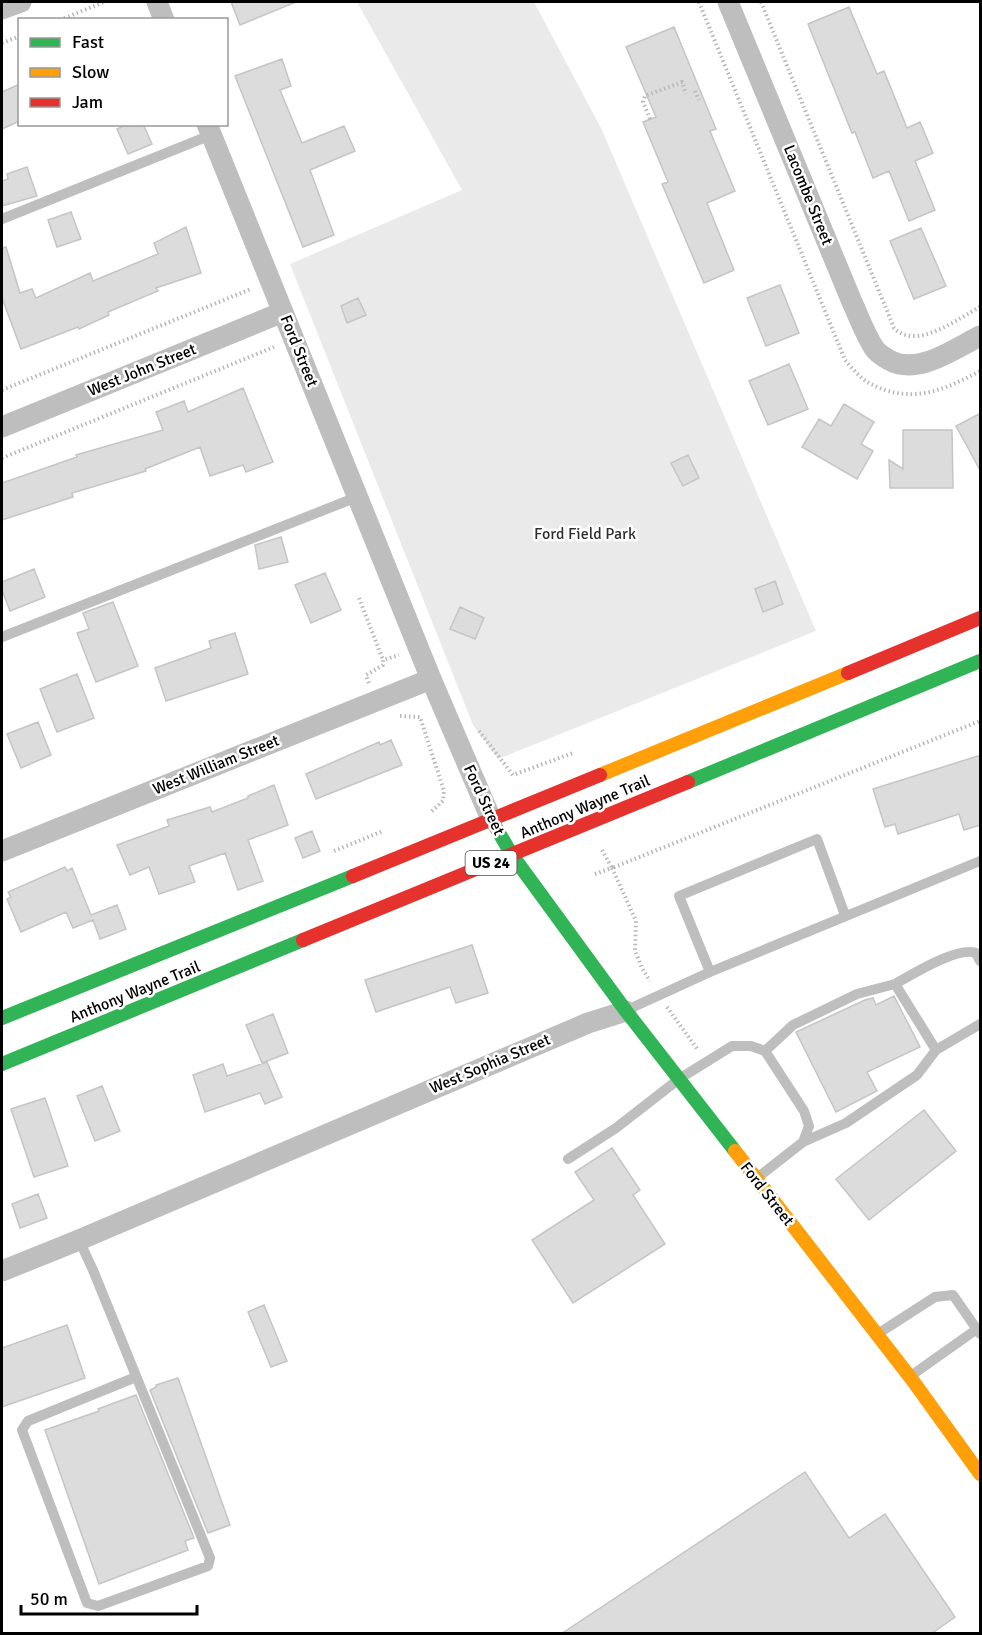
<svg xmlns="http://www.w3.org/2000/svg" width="982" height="1635" font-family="Signika,sans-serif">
<rect width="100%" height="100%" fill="#fff"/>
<!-- green -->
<path fill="#eaeaea" d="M357,2h177l68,128 214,501 -318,128 -25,-34 -183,-461 172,-74z"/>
<!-- building -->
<path fill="#dcdcdc" stroke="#c5c5c5" stroke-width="1.5" d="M231,2h65l-56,23z
M849,7l28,67 7,-3 23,57 13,-6 13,31 -18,8 20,49 -26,11 -20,-50 -16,7 -18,-46 -3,1 -44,-109z
M674,27l42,102 -6,2 25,60 -28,12 27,67 -30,13 -42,-99 6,-2 -25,-60 13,-5 -30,-70z
M282,59l9,27 -11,4 22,53 42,-17 11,25 -45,19 24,65 -31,12 -68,-171z
M20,84v37l-18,8v-37z
M128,124h15l9,20 -24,10 -11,-25z
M27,167l10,29 -35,10v-25l6,-2 -1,-5z
M71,212l10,27 -24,8 -9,-27z
M186,227l15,46 -45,15 2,3 -50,21 1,3 -30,14 -1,-2 -57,22 -19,-51v-50l4,-1 14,46 12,-4 4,9 54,-25 3,8 65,-27 -4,-11z
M921,228l25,58 -32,13 -24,-58z
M780,285l19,48 -33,13 -19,-48z
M358,298l8,17 -19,8 -6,-17z
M789,364l19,45 -40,16 -19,-44z
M243,388l30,74 -27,10 -3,-7 -33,11 -10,-29 -55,22 1,2 -74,22 1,4 -71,23v-37l75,-26 -1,-2 87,-25 -7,-18 28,-11 4,11z
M844,404l30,18 -13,22 12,7 -16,28 -55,-32 17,-28 12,7z
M981,413v59l-25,-46z
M903,430h49l1,58h-63l-1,-28 14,9z
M688,455l11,23 -16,8 -12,-23z
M281,537l7,25 -29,7 -4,-24z
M34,569l11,28 -35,14 -8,-21v-8z
M325,573l16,37 -30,13 -16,-38z
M775,581l8,23 -20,8 -8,-23z
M113,602l25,64 -42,16 -19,-49 12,-4 -6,-16z
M460,607l24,11 -9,21 -25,-10z
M235,633l13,41 -82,27 -11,-33 56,-20 -2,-7z
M77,674l17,44 -37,14 -17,-43z
M38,722l13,33 -30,13 -14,-34z
M391,740l11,25 -86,34 -10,-25 73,-32 1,3z
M981,755v70l-17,5 -5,-16 -61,20 -3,-10 -10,3 -12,-38z
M274,785l14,40 -40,15 15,41 -25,9 -13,-37 -36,13 6,16 -36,12 -10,-27 -19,8 -13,-30 52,-19 -2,-6 43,-13 2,5 36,-14v-2z
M312,831l8,20 -17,7 -8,-20z
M65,867l2,4 5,-3 19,47 26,-10 9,24 -26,10 -7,-19 -20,8 -7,-16 -45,20 -14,-33 4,-2 -3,-5z
M472,945l16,48 -32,10 -6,-16 -74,25 -11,-32z
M894,996l26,51 -53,25 10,19 -41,21 -40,-80 69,-32 8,-2 3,7z
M273,1014l15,39 -26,10 -16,-38z
M267,1062l15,35 -17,7 -5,-11 -55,19 -12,-37 30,-11 4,12z
M102,1086l18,45 -25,10 -18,-45z
M45,1098l23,68 -34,11 -23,-68z
M924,1110l32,41 -87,69 -33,-41z
M612,1148l28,42 -7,5 32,49 -92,59 -41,-63 62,-40 -19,-28z
M38,1194l9,24 -27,10 -8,-24z
M264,1305l23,56 -16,6 -23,-55z
M67,1325l18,53 -83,29v-59z
M178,1378l52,147 -22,8 -58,-143 6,-3v-2z
M136,1395l58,143 -9,3 3,9 -89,34 -54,-154 54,-19 -1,-2z
M805,1472l44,66 36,-24 70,103 -24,17h-370z"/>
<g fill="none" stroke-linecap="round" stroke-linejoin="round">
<!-- path -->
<path stroke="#b8b8b8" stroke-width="4" stroke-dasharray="1.5 3" stroke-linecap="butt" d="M699,2l146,358c7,8 15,18 24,23 41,22 74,8 111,-12
M761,2l133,326c22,23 63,-9 86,-21
M60,20l44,-18
M2,43l18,-7
M695,91l4,9
M650,119l-7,-17 2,-6 37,-14 4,12
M2,390l249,-101
M2,458l272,-111
M359,598l24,62
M369,683l-3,-8 17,-10v-5l16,-5
M400,716l20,1 24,74 -1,10 -12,11
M479,731l34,44 60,-22
M602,850l10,18 368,-147
M334,851l49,-20
M595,874l17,-6 24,53 -1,30 7,17 8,13
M667,1007l31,43"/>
<!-- lane -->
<path stroke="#bebebe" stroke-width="10" d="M2,219l209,-84
M2,637l355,-140
M710,972l-31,-76 138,-57 28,76
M895,984c18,-10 63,-38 81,-31l4,8
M629,1009l81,-37 270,-111
M936,1050l44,-26
M765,1051l28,-26 64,-31 38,-10 41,66 -19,25 -71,48 -43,19
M568,1159l48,-31 63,-49 53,-33h19l14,5 39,60 5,15 -6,16 -46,36
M79,1240l14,30 117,288 -2,8 -110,40 -11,-3 -65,-173 6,-9 108,-44
M879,1333l56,-36 18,-2 27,39
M912,1375l65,-46"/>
<!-- street -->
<path stroke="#bebebe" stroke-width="21" d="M157,2l7,18
M728,2l124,300c7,15 13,32 22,46 4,6 9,8 15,12 29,16 65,-11 91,-24
M2,9l19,-7
M207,124l224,555 60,140
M2,427l281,-115
M2,851l429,-172
M2,1271l77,-31 509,-217 38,-12"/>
<!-- fast -->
<path stroke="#30b455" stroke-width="14" d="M688,782l292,-121
M491,819l21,36 114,156 109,140
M2,1018l351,-142
M2,1064l301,-124"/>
<!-- slow -->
<path stroke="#ff9f0a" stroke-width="14" d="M600,775l248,-102
M735,1151l178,230 67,93"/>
<!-- jam -->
<path stroke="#e5322d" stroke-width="14" d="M848,673l132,-55
M353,876l247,-101
M303,940l385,-158"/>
</g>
<g text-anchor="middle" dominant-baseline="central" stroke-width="5" stroke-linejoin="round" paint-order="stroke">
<!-- shield labels -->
<rect fill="#fff" stroke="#4c4c4c" stroke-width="1.5" x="465.5" y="851" width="51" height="24" rx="4.5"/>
<g font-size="15" font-weight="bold" fill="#000">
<text x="491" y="863">US 24</text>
</g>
<!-- street labels -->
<g font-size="16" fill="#000" stroke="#fff">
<text transform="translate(808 195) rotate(68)">Lacombe Street</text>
<text transform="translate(299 351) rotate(68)">Ford Street</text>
<text transform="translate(142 370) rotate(-22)">West John Street</text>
<text transform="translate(216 765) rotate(-22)">West William Street</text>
<text transform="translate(484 800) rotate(65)">Ford Street</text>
<text transform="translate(585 807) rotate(-23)">Anthony Wayne Trail</text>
<text transform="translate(135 992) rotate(-22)">Anthony Wayne Trail</text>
<text transform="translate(490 1064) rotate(-23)">West Sophia Street</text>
<text transform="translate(767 1194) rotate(52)">Ford Street</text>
</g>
<!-- park labels -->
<g font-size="16" fill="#2f2f2f" stroke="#fff">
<text x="585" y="534">Ford Field Park</text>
</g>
</g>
<!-- border -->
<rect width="982" height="1635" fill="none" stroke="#000000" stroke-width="6"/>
<!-- legend -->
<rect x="18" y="18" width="210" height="108" fill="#ffffff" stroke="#999999" stroke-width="1.5"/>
<rect x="30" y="38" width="30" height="9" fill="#30b455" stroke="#999999" stroke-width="1.5"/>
<text x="72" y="48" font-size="18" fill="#000000">Fast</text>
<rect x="30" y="68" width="30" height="9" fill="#ff9f0a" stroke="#999999" stroke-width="1.5"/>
<text x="72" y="78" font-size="18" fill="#000000">Slow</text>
<rect x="30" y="98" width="30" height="9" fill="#e5322d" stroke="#999999" stroke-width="1.5"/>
<text x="72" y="108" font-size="18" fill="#000000">Jam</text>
<!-- scale -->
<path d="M21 1605v9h176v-9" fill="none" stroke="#000000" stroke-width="3"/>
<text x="30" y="1605" font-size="18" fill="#000000" stroke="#ffffff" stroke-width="4.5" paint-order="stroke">50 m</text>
</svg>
